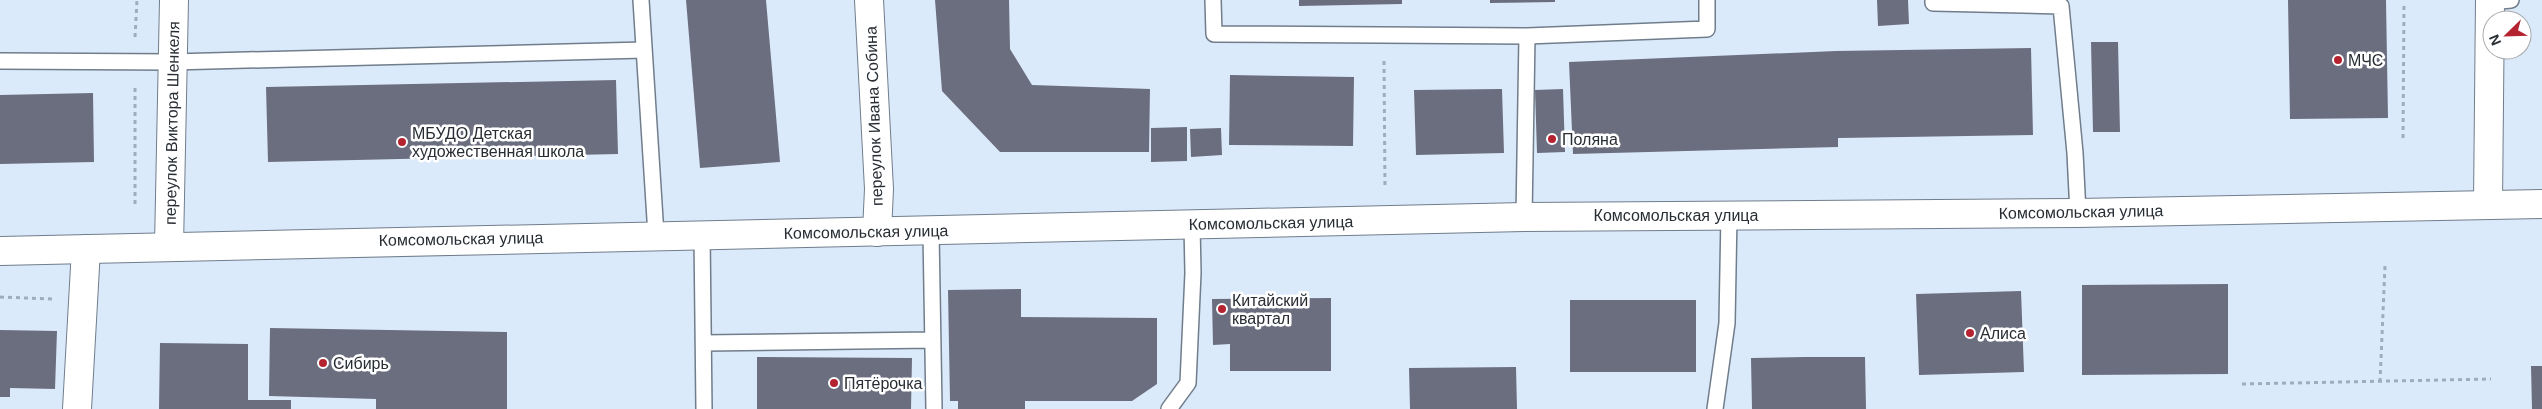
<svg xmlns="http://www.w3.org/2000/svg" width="2542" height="409" font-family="Helvetica,sans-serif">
<rect width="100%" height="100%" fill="#dbeafa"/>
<!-- building -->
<path fill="#6b6e7f" d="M686,0h80l14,162 -80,6z
M935,0h74l1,49 22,36 118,4 -1,63h-149l-58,-61z
M1299,0h103v4l-103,2z
M1490,0h65v2l-65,1z
M1877,0h31l1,24 -31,2z
M2288,0h98l2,118 -98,1z
M2091,42h27l2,90h-27z
M2031,48l2,87 -195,3v9l-265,7 -4,-92 267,-11z
M1230,75l124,2 -1,69 -124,-1z
M616,80l2,74 -350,8 -2,-75z
M1502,89l2,64 -88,2 -2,-65z
M1563,89l2,63 -28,1 -2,-63z
M93,93l1,69 -94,2v-69z
M1187,127v34l-36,1v-34z
M1221,128l1,27 -31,2 -1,-28z
M2228,284v90l-146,1v-90z
M1021,289v28l136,1v66l-25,17h-107v8h-67v-8h-8l-2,-111z
M2021,291l3,81 -105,3 -3,-81z
M1331,298v73h-101v-27l-17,1 -1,-46z
M1570,300h126v72h-126z
M270,328l237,4v77h-131v-10l-107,-3z
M0,330l57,1 -2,58 -45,-1v9h-10z
M160,343l88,1v56h43v9h-132z
M757,357l155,1 -1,51h-154z
M1805,357h60l1,52h-114l-1,-51z
M2531,366h11v43h-10z
M1516,367l1,42h-107l-1,-41z"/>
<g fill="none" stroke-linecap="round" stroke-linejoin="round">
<defs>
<path id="service" d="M641,0l15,235
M1213,0l1,34 313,2 180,-7v-29
M1933,0v3l128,3 14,147 3,60
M2490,2l21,-2
M0,61l172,1 472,-12
M1524,217l3,-181
M931,232l3,177
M702,234l2,175
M704,343l228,-3
M1169,409l19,-26 5,-110 -1,-48
M1715,409l12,-86 2,-108"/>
<path id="minor" d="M869,0l10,189 -2,43
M2488,204l2,-204
M169,246l5,-246
M77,409l9,-160"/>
<path id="secondary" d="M0,251l1524,-34 554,-4 464,-9"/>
</defs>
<!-- service casing -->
<use href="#service" stroke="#707d8b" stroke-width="18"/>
<!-- minor casing -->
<use href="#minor" stroke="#707d8b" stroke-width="30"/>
<!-- secondary casing -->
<use href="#secondary" stroke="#707d8b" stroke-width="30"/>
<!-- path -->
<path stroke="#a0acb9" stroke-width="3" stroke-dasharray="4 4" stroke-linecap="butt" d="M135,37l2,-37
M1384,61l1,128
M135,88v116
M2403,138l1,-134
M0,297l52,2
M2380,382l5,-116
M2242,384l249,-5"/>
<!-- service -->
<use href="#service" stroke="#fff" stroke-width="15"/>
<!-- minor -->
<use href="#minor" stroke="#fff" stroke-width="28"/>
<!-- secondary -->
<use href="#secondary" stroke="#fff" stroke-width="28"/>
</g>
<!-- markers -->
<g fill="#b52330" stroke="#fff" stroke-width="2">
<circle cx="2338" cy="60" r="5"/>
<circle cx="1552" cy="139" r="5"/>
<circle cx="402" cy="142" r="5"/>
<circle cx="1222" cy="309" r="5"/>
<circle cx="1970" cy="333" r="5"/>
<circle cx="323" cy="363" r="5"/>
<circle cx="834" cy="383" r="5"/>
</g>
<g text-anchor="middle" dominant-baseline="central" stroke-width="5" stroke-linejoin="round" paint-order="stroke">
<!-- poi labels -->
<g font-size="16" fill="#272d33" stroke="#fff" text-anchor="start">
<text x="2348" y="60">МЧС</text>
<text x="412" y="133">МБУДО Детская<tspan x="412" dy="18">художественная школа</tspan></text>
<text x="1562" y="139">Поляна</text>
<text x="1232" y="300">Китайский<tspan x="1232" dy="18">квартал</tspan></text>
<text x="1980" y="333">Алиса</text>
<text x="333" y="363">Сибирь</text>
<text x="844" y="383">Пятёрочка</text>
</g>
<!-- street labels -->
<g font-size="16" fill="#272d33" stroke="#fff">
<text transform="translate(874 116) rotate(-92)">переулок Ивана Собина</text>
<text transform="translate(172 123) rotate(-89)">переулок Виктора Шенкеля</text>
<text transform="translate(2081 212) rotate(-1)">Комсомольская улица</text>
<text x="1676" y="215">Комсомольская улица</text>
<text transform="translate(1271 223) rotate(-1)">Комсомольская улица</text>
<text transform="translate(866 232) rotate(-1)">Комсомольская улица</text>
<text transform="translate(461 239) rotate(-1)">Комсомольская улица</text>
</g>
</g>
<!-- north arrow -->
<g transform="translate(2507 35) rotate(247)"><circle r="24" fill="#ffffff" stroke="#a9abad"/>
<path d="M0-4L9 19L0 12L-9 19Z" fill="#b52330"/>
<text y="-8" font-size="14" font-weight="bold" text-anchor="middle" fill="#272d33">N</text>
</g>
</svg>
